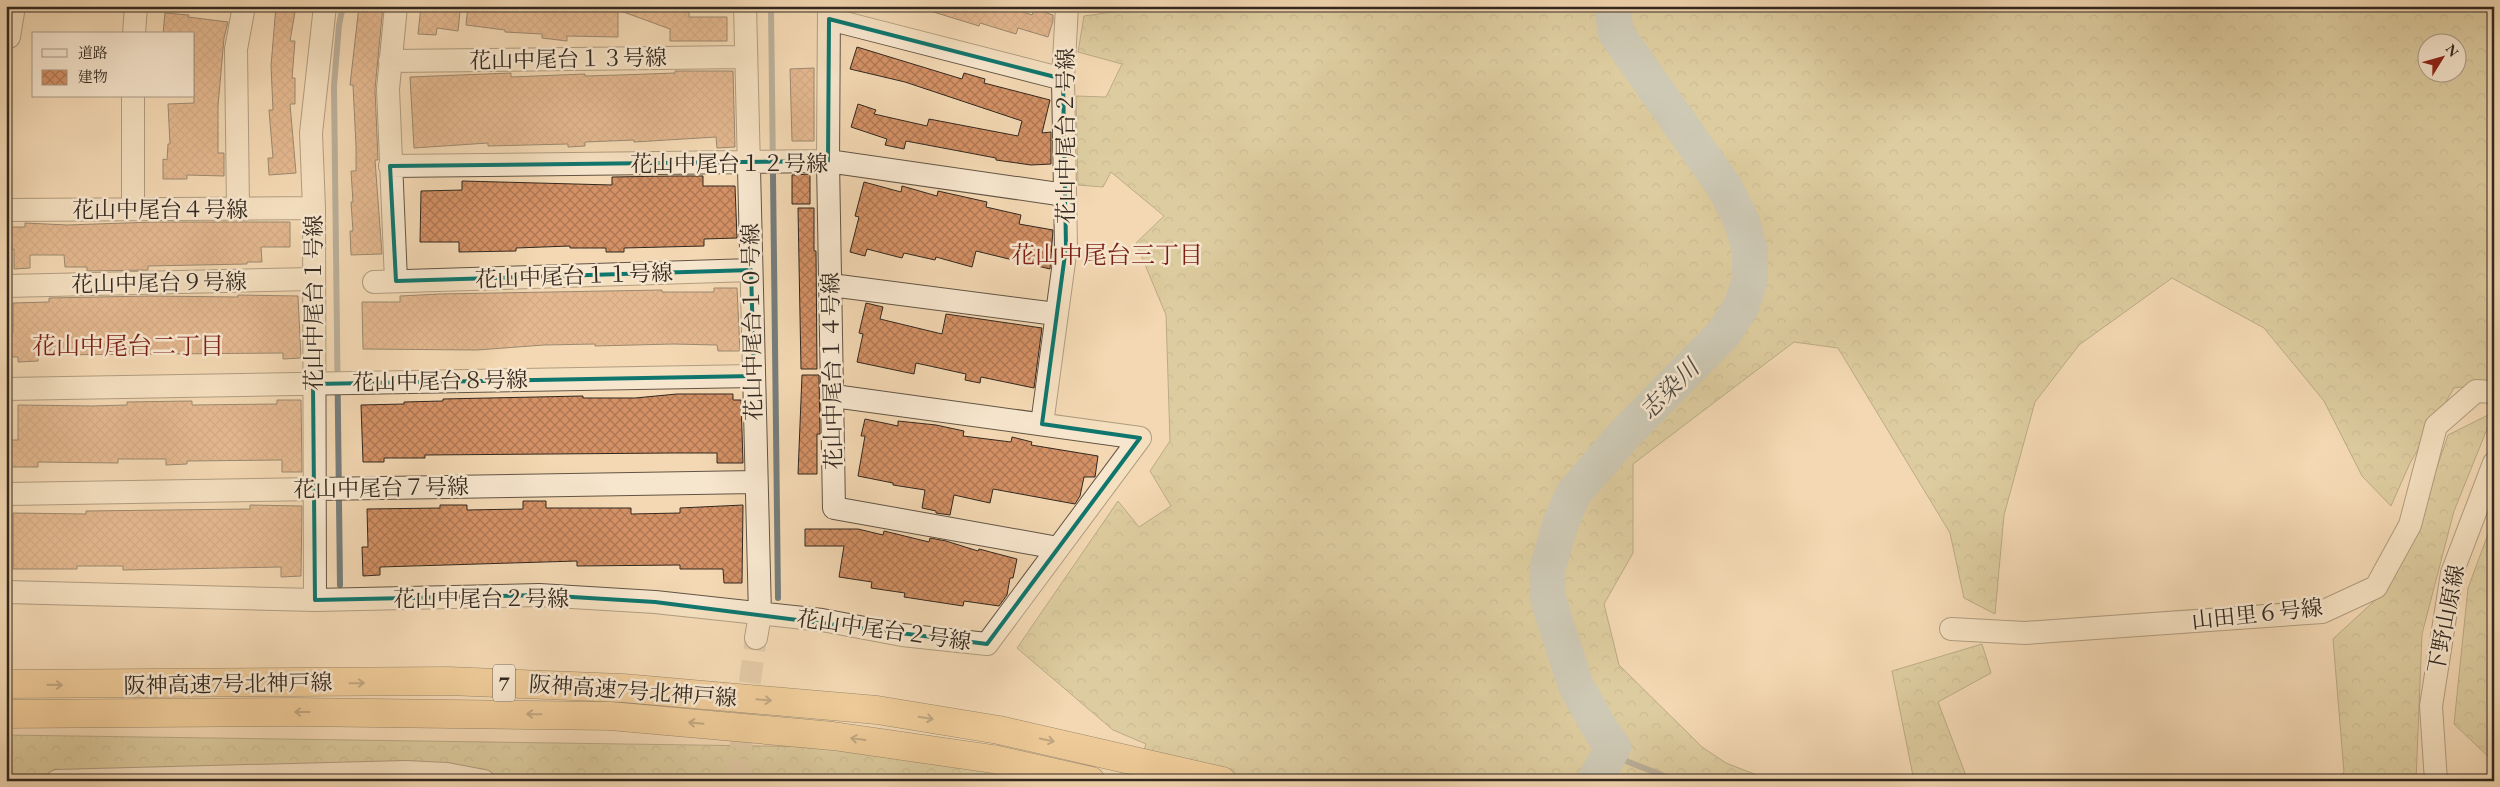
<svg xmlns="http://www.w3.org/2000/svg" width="2500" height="787" font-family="'EB Garamond','Noto Serif JP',serif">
<defs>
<pattern id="forest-crowns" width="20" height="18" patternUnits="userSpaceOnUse" patternTransform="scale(1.25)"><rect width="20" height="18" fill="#c3bc87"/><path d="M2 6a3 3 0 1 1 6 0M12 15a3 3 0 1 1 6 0" fill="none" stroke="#9f996e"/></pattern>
<pattern id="building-cross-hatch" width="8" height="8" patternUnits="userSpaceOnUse" patternTransform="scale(1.25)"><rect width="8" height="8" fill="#d49165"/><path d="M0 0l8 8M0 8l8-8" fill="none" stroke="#ad7653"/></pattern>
</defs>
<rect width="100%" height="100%" fill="#f3d8b3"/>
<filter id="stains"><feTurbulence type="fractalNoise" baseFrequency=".004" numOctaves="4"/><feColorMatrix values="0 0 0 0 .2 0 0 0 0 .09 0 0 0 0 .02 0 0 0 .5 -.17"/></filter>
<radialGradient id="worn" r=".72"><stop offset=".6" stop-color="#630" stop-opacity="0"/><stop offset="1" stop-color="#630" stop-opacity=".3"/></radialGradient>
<!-- forest -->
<path fill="url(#forest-crowns)" stroke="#7a7253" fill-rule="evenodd" d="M1123,6h1371v377l-40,5 -44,75 -19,43 -29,-30 -38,-75 -60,-73 -92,-50 -93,67 -44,57 -31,113 -9,99 -31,-16 -14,-65 -112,-185 -44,-6 -161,122v89l-29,51 15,61 83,82 24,16 46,18h-637l11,-37 -33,-14 -96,-82 101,-147 21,26 32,-21 -21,-35 20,-30 -4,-126 -30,-72 28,-27 -53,-44 -8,15 -25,-2 -2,-89 30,1 16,-33 -44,-12 6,-36 35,-5zM2428,42h30v30h-30z
M2494,412l-40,99 -32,123 -6,147h-81l9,-9 -11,-133 50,-46 42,-90 23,-68z
M2494,518v244l-40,-38 14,-136z
M1982,644l9,29 -53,29 30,79h-54l-22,-110z
M6,735l892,13 146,33h-1038z"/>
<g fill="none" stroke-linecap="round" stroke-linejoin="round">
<!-- stream -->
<path stroke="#757d7b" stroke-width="6" d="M771,6l7,592
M340,585l-6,-499 5,-61 4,-19
M1613,747l13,14 51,20"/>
<!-- river -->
<path stroke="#a2b6b9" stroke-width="36" d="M1595,781l18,-34 -11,-15 -26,-46 -28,-87 -1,-29 14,-48 13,-29 50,-58 99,-101 18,-27 9,-28v-28l-8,-29 -17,-34 -109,-155 -4,-27"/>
</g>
<!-- building -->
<path fill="url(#building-cross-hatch)" stroke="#32281f" d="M276,6h20l-6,35h5l-3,37h3v26h-5l6,69 -27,2 -1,-17h5l-4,-48h4l-2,-44z
M359,6h24l-8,83 3,71h-3l7,94 -31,1 -1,-24h3l-2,-29h2l-2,-31h5v-25l-3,-61h-3z
M468,6h150v4l1,-2 70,1v8h38v24h-57v-12l-52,-19v27l-51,-1v5l-25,-3v-4l-37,-2v-2l-39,-5z
M928,6h77l27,9 2,-6 19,6v6l-5,16 -30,-9 -2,6 -36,-11 -1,3 -52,-16z
M421,7l39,5 -2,19 -21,-3 -1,7 -18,-1z
M165,13l24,2 -1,2 40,5 -4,16 -6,68v47h6v23l-37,-1v4h-24v-20l4,1 1,-16h2l-2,-40 26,-1v-69h-31z
M857,47l105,32 2,-6 21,6 -1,4 66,17 -8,33 9,-1v32l-20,1 -35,-5v-2l-90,-17 -2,8 -19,-4 2,-6 -36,-12 7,-23 18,6 -2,4 53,12 2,-7 89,17 4,-15 -117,-39 -55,-13z
M814,68v73h-22l-2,-72z
M675,71h58l2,76 -18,1 -1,-11 -82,5v-2l-49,2v4l-17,1v-3l-80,2v-3l-74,5 -4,-71 101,-4v4l74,-3v2l35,-1 55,-2z
M810,174v30h-18v-29z
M673,176h30v10h32l2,52 -33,1v7l-80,2v4h-18v-4h-36v-2l-54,2v3l-57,1v-10h-39l1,-51 41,-1v-9l150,4v-8z
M864,182l37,10 1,-6 35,10 1,-5 49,11 -1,5 35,8 -2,9 34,6 -3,39 -74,-18 -4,16 -36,-10 -1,3 -31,-7 -2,5 -35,-9 -2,7 -15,-4 9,-35 -4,-1z
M798,208h16v43h2l1,118h-16z
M155,222h135v25h-29l1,15h-15v2l-99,2v4l-61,1v-4h-22l-1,-12h-34v13l-16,1v-20l-8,1v-23h19v-4l42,2z
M714,288h23l3,63h-22l-1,-6 -44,-1 -78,2v-2l-51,1 -67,5 -114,-1 -1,-47h38v-6l40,-2 222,-4v2h52z
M238,295l60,1 3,62 -18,1v-6l-245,2v6l-20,1v-5h-8v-24h3v-30l36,-1v-4l100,-2 89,1z
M866,303l17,4 -3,12 62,15 4,-20 96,14 -8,60 -53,-11 -1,6 -15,-3 1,-6 -50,-11 -2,11 -57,-12 6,-28 -4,-1z
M802,375h17l1,59h-3v40h-19z
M677,394h56v6h8l2,63h-26v-10h-44l-248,2v3h-41v4h-21l-2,-57 43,-1v-2l39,-1v-2l140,-3v2h52z
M277,400h24l1,72h-20v-12l-95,1v3l-21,1v-6h-48v4l-80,-1v5h-27l-1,-27h8v-35l74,1 35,-1v-3l65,-1v4l85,-1z
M865,419l33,7v-5l38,4 28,6 -1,5 48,6 1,-5 20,5 -1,3 67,11 -3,21h-11l-4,19 -5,8 -82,-15 -3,14 -36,-8 -4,20 -14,-2v-2l-14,-3 3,-18 -32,-5v-2l-35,-7 7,-40h-4z
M523,501h23v7h85v6l49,-1v-5l63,-3 -1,78h-18l-1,-14h-43v-4l-103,1v-5l-197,6v8l-17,1 -1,-29h6l-1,-38 73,-1v-3h27v5l56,-1z
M250,505l52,1 -1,70 -20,1v-10l-158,3v-4h-46v3h-64v-56l73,1v-3l164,-2z
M805,529h53l25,6 1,-4 45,11 1,-4 16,3 32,10 1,-2 38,10 -4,19h-3l-3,17 -8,11 -35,-5 -1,5 -59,-9 1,-4 -34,-5 1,-6 -33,-5 5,-31h-39z"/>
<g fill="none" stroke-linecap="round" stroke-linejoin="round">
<!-- minor-tunnel -->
<path stroke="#ccb595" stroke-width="22" stroke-dasharray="22 11" stroke-linecap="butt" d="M736,781l20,-143"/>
<defs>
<path id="minor" d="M396,6l-8,83 8,192
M745,6l15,609 -4,23
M829,6l-1,155 6,347 224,40
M829,19l234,60
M134,34l2,-28
M6,37h3l5,-31
M390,61l356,-4
M390,166l438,-5 237,34
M238,208l-2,-159 8,-43
M133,209v-113
M6,210l308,-2
M374,282l377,-12
M831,285l225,29
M6,286l306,-7
M6,389l748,-13
M1042,424l24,-177 -3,-168 4,-73
M6,494l750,-12
M6,592l309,8 224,-5 116,7 167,18 80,15 85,9 153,-206 -306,-42
M315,600l-1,-392 -3,-75 14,-127
M1951,629l74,4 297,-21 54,-25 34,-62 26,-99 40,-35 18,1
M57,781l349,-9 41,2 37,7
M2436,781l-5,-75 21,-133 42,-110"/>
<path id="highway" d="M6,684l442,-3 175,7 254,22 122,20 223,51
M6,714l289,-2 315,4 223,20 160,23 98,22"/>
</defs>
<!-- minor casing -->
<use href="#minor" stroke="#625444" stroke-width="24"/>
<!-- highway casing -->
<use href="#highway" stroke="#32281f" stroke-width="29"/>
<!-- minor -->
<use href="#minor" stroke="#f7e6ce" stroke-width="22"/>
<!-- highway -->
<use href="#highway" stroke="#eabc7a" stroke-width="28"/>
</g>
<!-- one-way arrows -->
<defs><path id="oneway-shaft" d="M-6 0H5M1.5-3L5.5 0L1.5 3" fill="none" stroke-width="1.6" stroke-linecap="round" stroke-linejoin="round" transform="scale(1.25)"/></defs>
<g stroke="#856b48">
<use href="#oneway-shaft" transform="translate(357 683) rotate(-1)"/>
<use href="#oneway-shaft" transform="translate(55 685) rotate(1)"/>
<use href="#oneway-shaft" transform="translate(764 700) rotate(5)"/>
<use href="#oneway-shaft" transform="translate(302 712) rotate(-180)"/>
<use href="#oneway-shaft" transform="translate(534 714) rotate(-179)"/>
<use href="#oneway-shaft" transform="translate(926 718) rotate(9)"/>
<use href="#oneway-shaft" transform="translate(696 723) rotate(-175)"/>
<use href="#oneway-shaft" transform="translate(858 739) rotate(-172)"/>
<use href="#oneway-shaft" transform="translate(1047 740) rotate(12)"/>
</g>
<!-- marked area -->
<path d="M0 0H2500V787H0ZM829,19l234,60 3,168 -24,177 98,14 -153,206 -332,-42 -116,-7 -224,5 -2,-216 441,-8 -3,-106 -355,11 -6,-115 438,-5z" fill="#f3d8b3" fill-opacity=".55" fill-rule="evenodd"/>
<path fill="none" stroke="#0f766e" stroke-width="4" stroke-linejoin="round" d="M829,19l234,60 3,168 -24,177 98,14 -153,206 -332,-42 -116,-7 -224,5 -2,-216 441,-8 -3,-106 -355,11 -6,-115 438,-5z"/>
<g text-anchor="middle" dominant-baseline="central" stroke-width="5" stroke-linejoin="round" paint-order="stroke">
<!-- shield labels -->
<rect fill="#f7e6ce" stroke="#6d6154" stroke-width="1" x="493" y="664.5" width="22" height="37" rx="4"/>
<g font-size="21" font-weight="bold" fill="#32281f">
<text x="504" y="683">7</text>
</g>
<!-- street labels -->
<g font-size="22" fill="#32281f" stroke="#f7e6ce">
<text transform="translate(568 59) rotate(-1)">花山中尾台１３号線</text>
<text transform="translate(1065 136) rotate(-90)">花山中尾台２号線</text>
<text x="729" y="163">花山中尾台１２号線</text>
<text x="160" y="209">花山中尾台４号線</text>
<text transform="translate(574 276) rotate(-2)">花山中尾台１１号線</text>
<text transform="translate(159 283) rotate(-1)">花山中尾台９号線</text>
<text transform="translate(313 303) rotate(-90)">花山中尾台１号線</text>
<text transform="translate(752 322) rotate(-91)">花山中尾台１０号線</text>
<text transform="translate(832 371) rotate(-91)">花山中尾台１４号線</text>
<text transform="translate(440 381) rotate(-1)">花山中尾台８号線</text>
<text transform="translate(381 488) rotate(-1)">花山中尾台７号線</text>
<text x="481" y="598">花山中尾台２号線</text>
<text transform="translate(2257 614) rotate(-6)">山田里６号線</text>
<text transform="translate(2446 619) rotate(-79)">下野山原線</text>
<text transform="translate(884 630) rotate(8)">花山中尾台２号線</text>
<text transform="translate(228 684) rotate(-1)">阪神高速7号北神戸線</text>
<text transform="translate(633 691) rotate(4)">阪神高速7号北神戸線</text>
</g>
<!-- neighbourhood labels -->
<g font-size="24" fill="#7a1f14" stroke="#f7e6ce">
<text x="1107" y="254">花山中尾台三丁目</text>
<text x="128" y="345">花山中尾台二丁目</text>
</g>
<!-- water labels -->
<g font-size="24" font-style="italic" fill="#4e4c46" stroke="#f7e6ce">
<text transform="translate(1669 389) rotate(-45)">志染川</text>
</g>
</g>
<!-- margin -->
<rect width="2500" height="787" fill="none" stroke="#f3d8b3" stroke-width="25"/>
<rect x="8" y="8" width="2485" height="772" fill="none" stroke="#32281f" stroke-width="2.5"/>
<rect x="12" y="12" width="2475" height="762" fill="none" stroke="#32281f"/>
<!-- legend -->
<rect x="32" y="32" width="162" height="65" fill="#f7e6ce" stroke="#a89a88"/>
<rect x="42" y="49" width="25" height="8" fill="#f7e6ce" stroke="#a89a88"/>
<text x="78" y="58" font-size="15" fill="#32281f">道路</text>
<rect x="42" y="70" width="25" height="15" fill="url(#building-cross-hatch)" stroke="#a89a88"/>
<text x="78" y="82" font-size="15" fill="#32281f">建物</text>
<!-- north arrow -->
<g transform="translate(2442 58) rotate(53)"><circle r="24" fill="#f7e6ce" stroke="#a89a88"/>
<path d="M0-4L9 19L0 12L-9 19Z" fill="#8f2418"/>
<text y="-8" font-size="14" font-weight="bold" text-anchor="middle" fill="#32281f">N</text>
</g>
<rect width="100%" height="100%" filter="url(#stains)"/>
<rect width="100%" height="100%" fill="url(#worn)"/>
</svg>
